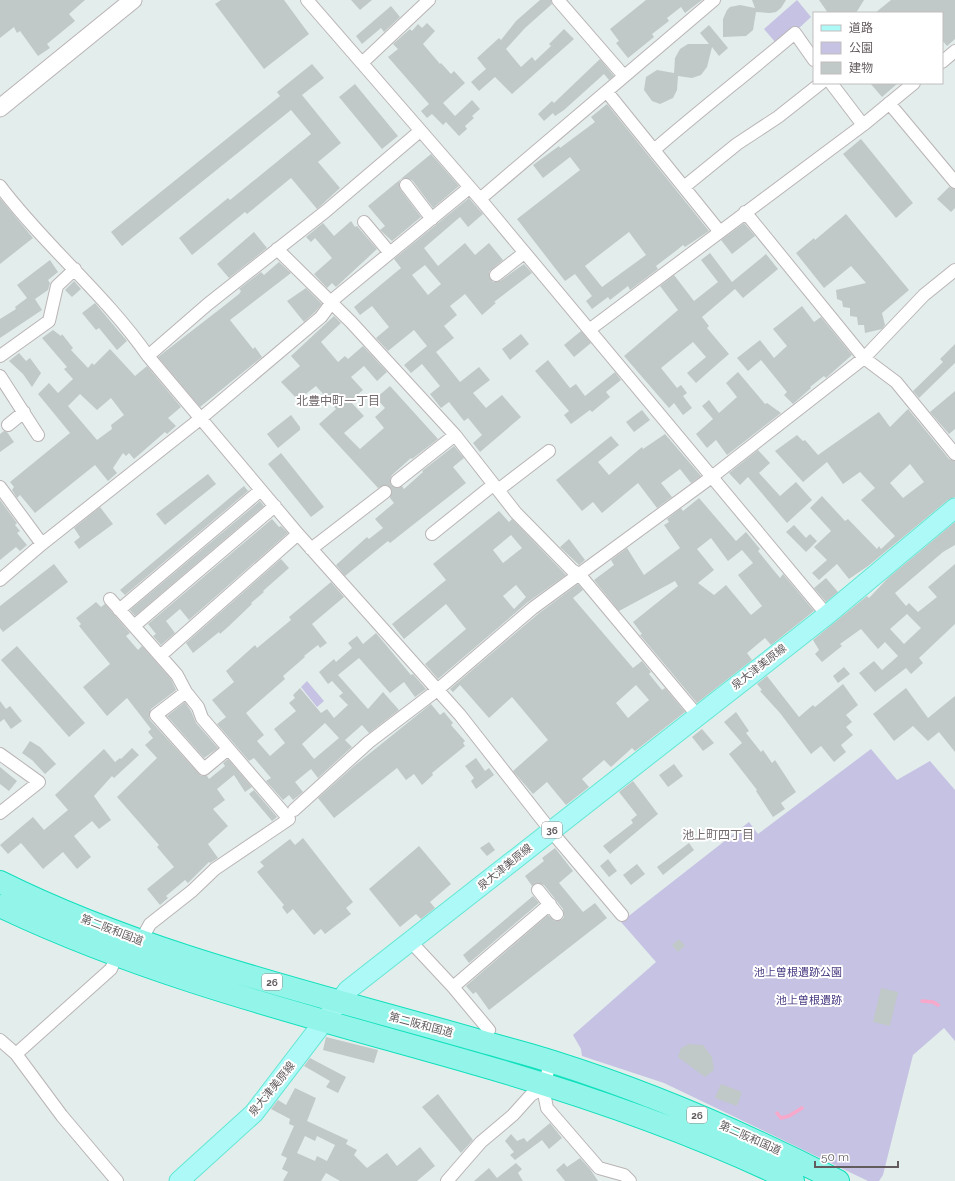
<svg xmlns="http://www.w3.org/2000/svg" width="955" height="1181" font-family="Raleway,'Noto Sans JP',sans-serif">
<rect width="100%" height="100%" fill="#e3edec"/>
<!-- green -->
<path fill="#c6c2e3" d="M797,0l14,17 -13,12 -3,-3 -19,17 -12,-14z
M307,681l17,20 -7,6 -16,-20z
M871,749l26,31 33,-19 25,29v251l-11,-13 -31,27 -30,120 -4,6h-11l-204,-98 -82,-27 -1,-7 -8,-14 83,-73 -35,-40 128,-100 9,12z"/>
<g fill="none" stroke-linecap="round" stroke-linejoin="round">
<!-- stream -->
<path stroke="#f8a8ca" stroke-width="3.5" d="M922,1001l11,1 5,3
M777,1113l4,5 8,-2 13,-8"/>
</g>
<!-- building -->
<path fill="#c0c9c7" fill-rule="evenodd" d="M0,0h85l-16,14 6,7 -28,23 3,4 -12,8 -18,-25 -3,2 -3,-6 -14,11z
M221,0h63l25,34 -45,35 -49,-65z
M351,0h21l-12,10z
M540,0h11l1,4 -27,24 -19,21 15,18 11,-10 3,4 16,-15 -2,-2 15,-15 10,10 -62,55 -17,-17 -16,14 -8,-9 15,-13 -9,-11 22,-20 2,2 15,-19z
M646,0h56l-17,13 -4,-6 -14,11 2,3 -17,13 2,3 -26,21 -12,-15 3,-2 -9,-12z
M752,0h34l-5,8 -5,4 -6,1 -14,-1 -3,18 -7,6 -23,1v-18l4,-9 3,-3 10,-2 15,3z
M819,0h45l-8,13h-28z
M891,0h64v39l-8,7 -5,-6v-27h-67z
M391,6l9,11 -16,15 -3,-4 -19,16 -6,-8z
M427,23l8,8 -12,13 17,20 1,-1 10,11 3,-3 11,12 -22,20 12,13 17,-16 8,9 -8,7 2,2 -9,8 2,3 -8,7 -13,-14 -3,3 -11,-11 -5,4 -6,-7 8,-7 -41,-47 10,-8 -5,-5 17,-15 2,2 6,-7 4,4z
M709,25l19,23 -9,8 -7,-9 -5,20 -6,8 -9,3 -14,-2 -1,14 -4,8 -13,6 -8,-3 -8,-11 2,-13 11,-7 17,3 1,-15 5,-9 8,-5h21l-9,-11z
M600,59l14,17 -5,4 -5,-6 -40,36 -9,6 -2,-3 -9,8 -6,-7 14,-13 2,2z
M312,64l12,14 -22,17 39,48 -23,19 22,26 -23,21 -26,-31 -44,36 -2,-2 -53,43 -13,-17 49,-40 2,2 81,-66 -20,-24 -169,136 -11,-14 169,-136 -3,-4z
M870,83h28l-16,14z
M355,84l43,52 -16,13 -43,-52z
M607,104l102,127 -24,16 -2,-2 -6,5 -21,16 2,3 -28,21 -2,-4 -18,14 -2,-3 -16,12 -6,-8 6,-5 -17,-22 -10,7 -48,-62 63,-49 -10,-13 -27,21 -10,-13 26,-19 1,2 35,-26 -4,-5zM629,232l17,23 -44,32 -17,-21z
M861,139l52,64 -17,15 -53,-64z
M431,154l28,32 -26,22 -21,-28 -7,-2 -4,1 -2,3 1,7 21,28 -29,24 -12,-11 5,-4 -17,-20z
M949,187l6,2v19l-4,4 -14,-13z
M0,198l33,40 -33,26z
M469,198l14,16 -15,13 -8,-10 -36,31 14,18 27,-23 10,12 14,-12 14,17 -14,12v4l4,6 7,-1 24,-17 8,9 -38,29 2,1 -14,12 -17,-21 -15,12 7,9 -13,11 10,12 -18,14 24,30 19,-15 11,13 -17,13 13,15 16,-13 19,22 -41,35 -7,-9 9,-8 -14,-17 -4,3 -15,-19 -8,6 -11,-14 10,-8 -18,-22 -11,9 -7,-8 23,-19 -13,-16 -26,21 -12,-13 13,-11 -17,-21 -12,9 -6,-8 47,-39 -7,-9zM425,265l16,19 -13,11 -16,-20z
M846,214l63,76 -27,23 3,12 -3,4 -17,4 -1,-8h-6l-1,-8 -7,-1v-8l-7,-1 -1,-6 -5,-2 -1,-9 30,-7 -15,-17 -27,22 -28,-35 18,-15 1,2z
M351,221l4,6 2,-1 20,23 -41,38 -4,-4 -5,5 -13,-14 18,-16 -17,-20 -4,4 -5,-5 17,-14 11,13z
M744,223l11,13 -23,18 -11,-14z
M254,232l13,16 -38,30 -12,-14z
M710,253l22,29 34,-28 12,15 -35,29 -8,-9 -33,28 7,9 -2,2 22,26 -15,13 -18,16 -9,-10 19,-16 -13,-15 -32,26 16,20 4,-3 6,8 -4,3 9,12 -9,7 -9,-12 -5,5 -45,-52 54,-46 -18,-24 14,-11 20,26 24,-19 -17,-22z
M50,260l8,12 -10,8 2,3 -2,7 -13,9 7,11 -42,28v-19l16,-10 -1,-2 12,-9 -10,-13z
M279,262l12,11 -61,47 23,29 2,-2 7,10 -62,50 -42,-50 62,-48 19,-15 2,-3 -2,-2 22,-17 3,3z
M74,281l7,8 -9,8 -7,-7z
M306,288l16,16 -7,8 -11,10 -17,-21z
M95,303l32,38 -10,9 -18,-22 -3,2 -14,-17z
M802,306l12,16 7,-5 31,38 -26,23 -2,-2 -14,11 1,1 -18,16 -9,-9 3,-3 -26,-32 -13,11 -11,-13 23,-18 14,18 13,-12 -14,-17z
M334,316l7,7 -20,19 17,20 7,-6 3,3 15,-13 24,26 -10,9 -13,-15 -13,11 12,13 -13,11 14,15 -20,17 16,16 24,-21 -9,-11 10,-9 -9,-10 14,-12 48,53 -26,20 -1,-1 -19,17 -2,4 1,6 7,3 4,-2 2,3 19,-17 -1,-1 32,-25 10,12 -11,9 13,16 -76,60 -2,-2 -43,35 -9,-11 31,-28 2,2 14,-11 -8,-9 19,-16 -4,-5 2,-7 -5,-6 -9,3 -59,-64 17,-15 -20,-23 -18,14 -17,-18 19,-16 -9,-10z
M53,330l8,6 1,-2 11,14 -2,2 17,18 4,-5 2,2 16,-16 25,27 12,-10 34,41 -13,11 8,8 -9,8 -2,-2 -31,27 -5,-6 -3,3 -3,-3 -10,15 4,5 -9,8 -13,-16 -60,48 -15,-18 -3,3 -5,-8 2,-3 -4,-5 60,-49 -32,-39 11,-11 9,10 15,-14 -9,-10 3,-2 -25,-29zM80,394l17,16 14,-12 13,17 -13,10 1,4 -15,11 -29,-34z
M581,331l10,12 -17,14 -10,-12z
M521,334l8,10 -19,16 -8,-11z
M955,344v19l-36,35 -6,-7 30,-29 -3,-3z
M19,353l7,8 4,-3 11,15 -9,14 -9,-13 -14,-13z
M548,360l22,28 6,-4 9,12 30,-24 6,8 -15,12 4,5 -18,15 -2,-2 -19,14 -7,-9 5,-4 -34,-40z
M738,372l27,32 2,-1 14,10 -54,42 -11,-15 -9,8 -11,-14 17,-15 -11,-13 7,-6 10,13 18,-16 -11,-14z
M955,391v38l-6,5 -19,-22z
M908,409l41,50 6,2v36l-7,3 -80,66 -19,13 -12,-15 -18,16 -7,-7 15,-13 -13,-13 17,-16 -21,-23 12,-12 23,25 3,-2 29,30 2,-3 2,3 14,-13 -34,-36 14,-12 -15,-16 -17,12 -16,-22 -24,20 -28,-31 22,-16 6,6 2,-1 13,15 61,-43 11,15zM910,464l14,18 -21,16 -13,-15z
M642,410l8,10 -16,12 -8,-10z
M291,415l9,12v3l-22,18 -11,-14z
M4,431l3,1 7,10 -14,10v-18z
M665,434l36,42 -10,7 -11,-14 -19,14 11,14 -15,11 -19,-25 -36,30 -9,-11 -11,9 -26,-31 55,-44 8,9 -21,17 11,13 33,-28 1,2z
M758,450l12,13 -11,10 21,23 16,-14 16,18 -25,23 -39,-46 -8,8 -11,-12z
M281,453l43,54 -13,10 -43,-53z
M208,474l8,10 -51,41 -9,-11z
M244,486l4,5 -123,104 -5,-5z
M699,498l37,43 10,-9 14,17 -2,2 22,27 3,-4 31,37 -43,34 -6,-7 -18,15 5,7 -55,43 -57,-68 2,-1 -9,-12 45,-36 -3,-5 -56,30 -25,-31 20,-15 -3,-5 16,-12 17,27 36,-27 -16,-23 5,-3 -2,-3 14,-11 2,3zM711,538l17,23 14,-11 11,13 -15,12 24,31 -11,9 -25,-30 -12,10 -16,-12 16,-13 -17,-21z
M0,500l17,23 -2,2 5,6 -3,2 10,12 -7,6 -4,-4 -16,13z
M260,501l4,5 -129,110 -5,-6z
M100,507l13,17 -34,25 -5,-7 6,-5 -6,-9z
M499,511l10,11 3,-3 54,56 -38,27 -90,77 -13,-15 41,-35 -20,-25 -42,35 -12,-15 54,-44 -13,-16zM511,535l11,13 -19,15 -10,-13zM516,585l10,12 -12,12 -11,-13z
M272,519l7,8 2,-1 7,7 -99,87 -9,-11 -14,12 9,12 -14,12 -8,-9 3,-2 -8,-10z
M955,522v23l-12,7 -48,41 11,13 3,-3 9,9 19,-15 -9,-10 27,-23v60l-36,34 4,5 -12,11 -5,-6 -31,24 -16,-19 15,-12 8,9 16,-14 -13,-14 -7,7 -17,-20 -21,15 2,2 -20,16 -7,-8 4,-4 -6,-10 54,-44 2,2 19,-20zM907,614l14,14 -17,16 -14,-15z
M794,525l12,13 4,-4 7,7 -11,11 -20,-20z
M569,539l16,21 -6,5 -19,-18z
M281,559l8,9 -26,23 1,1 -13,11 1,1 -23,22 -9,8 -1,-2 -26,21 -7,-10z
M54,564l14,18 -65,50 -3,-4v-22z
M826,578l12,14 -12,10 -12,-14z
M331,582l13,15 -32,27 15,19 -7,5 -2,-3 -14,11 1,1 -22,19 2,3 -39,34 18,22 -7,6 13,15 15,-13 -11,-14 22,-18 -7,-8 6,-5 -2,-3 7,-7 21,25 6,-4 7,9 14,-13 -9,-9 4,-3 -11,-12 -4,3 -9,-12 15,-13 2,3 16,-14 -4,-5 9,-7 6,8 13,-11 35,42 2,-1 13,15 -11,8 -11,-15 -14,11 -31,-35 -21,17 30,34 15,-17 16,18 -30,23 -7,-8 -17,15 7,7 -34,31 -7,-9 -16,13 8,10 -10,8 -4,-5 -6,5 -17,-19 5,-3 -17,-20 -5,3 -32,-37 9,-7 -14,-17 22,-18 -8,-11 29,-26 2,3 34,-28 -2,-3zM325,723l14,15 -25,21 -12,-15z
M578,584l5,6 -10,8 60,70 9,-7 9,11 -2,2 13,16 3,-2 20,24 -50,39 -3,-3 -21,19 -7,-7 -22,19 7,8 -23,18 -19,-23 -14,12 -20,-23 35,-31 -36,-43 -23,21 -29,-33 -7,7 -3,-3 88,-75zM636,685l13,15 -21,18 -12,-15z
M96,602l5,5 4,-3 25,29 -4,3 12,14 4,-4 29,33 5,11 -25,19 -2,7 1,4 51,56h6l2,3 16,-13 -2,-3 5,-4 24,28 -7,5 -11,-17 -17,14 8,11 -12,9 15,17 -20,18 10,14 -8,5 -1,-1 -21,21 -3,-3 -19,16 2,2 -8,7 -13,-16 27,-22 -17,-20 2,-2 -42,-48 40,-39 -12,-13 8,-7 -5,-6 3,-3 -24,-31 -20,18 -24,-29 27,-23 -31,-38 2,-2 -5,-6z
M17,646l68,77 -16,14 -68,-77z
M844,667l6,7 -12,9 -5,-7z
M767,676l32,41 14,-12 2,2 28,-23 15,21 -12,10 6,7 -6,5 7,8 -12,10 5,7 -12,10 -13,-16 -10,8 -31,-41 -20,-22 2,-1 -5,-6z
M906,688l22,30 27,-22v56l-16,-20 -11,9 -15,-15 -19,15 -21,-27z
M0,701l6,8 4,-3 12,15 -11,8 -7,-10 -4,3z
M185,702l6,9 5,12 22,25 -14,10 -37,-42z
M431,704l9,11 4,-3 9,11 -2,2 14,16 -2,2 2,3 -33,27 1,2 -11,10 -8,-11 -8,6 -9,-12 -63,50 -16,-20 36,-32z
M736,712l13,19 -3,2 15,19 2,-2 9,13 3,-3 21,32 -15,11 4,6 -12,8 -17,-26 1,-1 -28,-36 13,-11 -18,-21z
M702,729l12,14 -11,8 -11,-14z
M30,741l10,6 16,17 -11,10 -13,-14 -10,-7z
M132,748l7,7 -25,23 -2,-2 -18,20 17,24 -12,9 -7,-8 -18,15 17,21 -14,12 -14,-17 -20,17 -22,-26 -13,11 -8,-9 33,-28 11,13 24,-20 -13,-15 49,-46 11,13 5,-4 1,1z
M476,758l9,13 4,-3 5,7 -18,14 -5,-8 3,-3 -9,-12z
M674,764l9,12 -15,11 -9,-12z
M0,767l17,14 -8,10 -9,-7z
M633,781l25,33 -48,40 -7,-8 30,-23 -2,-3 6,-5 -18,-23z
M254,790l23,27 -5,4 -23,-27z
M303,838l50,64 -7,6 5,6 -26,20 -4,-5 -7,6 -21,-26 -6,5 -5,-7 2,-2 -27,-33 7,-6 -4,-4 30,-23 5,6z
M489,842l6,8 -8,6 -7,-8z
M689,843l5,7 -31,25 -6,-8z
M419,846l32,38 -21,18 5,6 -14,11 -5,-5 -16,13 -31,-38z
M555,848l18,23 -14,12 24,29 12,-9 12,15 -118,92 -13,-18 -3,2 -7,-8 82,-71 7,6 6,-1 3,-3 -1,-8 -19,-24 -7,-2 -5,3 -7,-10 19,-15 -2,-3z
M608,859l9,12 -8,6 -9,-11z
M637,864l8,10 -14,11 -8,-10z
M533,896l6,7 -70,60 -6,-8z
M679,939l6,7 -7,6 -6,-7z
M881,988l17,4 -8,34 -17,-4z
M326,1037l52,13 -4,13 -51,-13z
M689,1044l14,1 9,12 2,13 -9,7 -27,-20 3,-9z
M310,1058l36,19 -8,16 -12,-6 4,-6 -26,-15z
M721,1084l21,8 -5,14 -22,-8z
M295,1088l21,10 -9,23 41,19 -2,4 11,6 -3,5 13,13 20,-15 10,13 23,-19 15,19 -18,15h-77l-14,-8 -5,8h-38l5,-9 -6,-3 5,-11 -6,-3 13,-29 -5,-2 1,-5 -19,-10 7,-9 8,5zM305,1136l10,5 2,-5 18,9 -8,16 -10,-5 -2,5 -18,-8z
M438,1094l35,46 -12,13 -39,-46z
M550,1123l12,15 -13,11 -7,-9 -27,20 -5,-5 4,-3 -9,-11 6,-7 6,7 7,-3 3,4z
M580,1158l10,11 8,12h-33l-9,-11 8,-7 3,4z
M516,1163l6,6 -4,4 5,8h-49l15,-13 8,10z"/>
<g fill="none" stroke-linecap="round" stroke-linejoin="round">
<defs>
<path id="street" d="M307,0l173,199 347,416
M558,0l66,76
M942,62l13,-11
M362,63l67,-63
M831,83l32,42
M607,92l113,140
M889,103l66,79
M654,150c46,-40 94,-77 141,-117l19,27
M406,185l26,34
M0,186c45,60 105,108 148,170l150,178 162,181 91,116 71,84
M684,187l53,-43 41,-27 43,-34
M480,199l234,-199
M745,212l119,146 32,24 59,72
M364,222l26,31
M277,249l74,73 57,62 47,51 61,78 56,57 7,4 118,141
M496,275l28,-22
M589,330l274,-205 51,-42
M0,356l49,-35 8,-35 18,-17
M148,356l60,-52 118,-93 94,-80
M0,376l38,59
M8,425l16,-13
M397,481l58,-46
M0,487l42,57
M498,490l51,-39
M432,534l61,-49
M311,549l74,-57
M0,580l42,-36 158,-125 121,-102 14,-19 134,-110
M110,599l67,76 9,17 12,15 4,11 87,101 -74,50 -23,22 -42,33 -10,18
M119,610l142,-120
M134,626l141,-120
M160,656l138,-122
M186,692l-30,23 48,54 24,-20
M0,754l39,28 -39,31
M294,810l75,-68 67,-51 97,-83 180,-132 151,-118 60,-63 31,-25
M538,890l19,24
M411,942l42,45 36,43 -9,11
M453,987l97,-83
M0,1040l16,14 46,62 55,65
M16,1054l95,-85 6,-14
M551,1061l-8,27 4,20 52,60 25,7 6,6
M447,1181l34,-39 32,-27 18,-20 12,-7"/>
<path id="secondary" d="M0,108l133,-108"/>
<path id="primary" d="M179,1181l75,-68 94,-123 479,-375 128,-107"/>
<path id="highway" d="M0,882c151,75 318,112 480,159 24,7 49,13 73,21 98,31 193,72 285,119
M0,906c151,72 313,111 473,157 109,31 218,68 320,118"/>
</defs>
<!-- street casing -->
<use href="#street" stroke="#bab4b5" stroke-width="14"/>
<!-- secondary casing -->
<use href="#secondary" stroke="#bab3b5" stroke-width="19"/>
<!-- primary casing -->
<use href="#primary" stroke="#63e7d4" stroke-width="21"/>
<!-- highway casing -->
<use href="#highway" stroke="#11e0bc" stroke-width="24"/>
<!-- street -->
<use href="#street" stroke="#fff" stroke-width="12"/>
<!-- secondary -->
<use href="#secondary" stroke="#fff" stroke-width="17"/>
<!-- primary -->
<use href="#primary" stroke="#adf9f7" stroke-width="19"/>
<!-- highway -->
<use href="#highway" stroke="#93f5ea" stroke-width="22"/>
</g>
<g text-anchor="middle" dominant-baseline="central" stroke-width="4" stroke-linejoin="round" paint-order="stroke">
<!-- shield labels -->
<g fill="#fff" stroke="#928d8e" stroke-width="1">
<rect x="542" y="822" width="20" height="16" rx="3"/>
<rect x="262" y="974" width="20" height="16" rx="3"/>
<rect x="687" y="1107" width="20" height="16" rx="3"/>
</g>
<g font-size="10" font-weight="bold" fill="#635c5e">
<text x="552" y="830">36</text>
<text x="272" y="982">26</text>
<text x="697" y="1115">26</text>
</g>
<!-- street labels -->
<g font-size="11" fill="#635c5e" stroke="#fff">
<text transform="translate(759 667) rotate(-38)">泉大津美原線</text>
<text transform="translate(505 867) rotate(-39)">泉大津美原線</text>
<text transform="translate(112 930) rotate(21)">第二阪和国道</text>
<text transform="translate(421 1025) rotate(15)">第二阪和国道</text>
<text transform="translate(272 1089) rotate(-51)">泉大津美原線</text>
<text transform="translate(750 1138) rotate(24)">第二阪和国道</text>
</g>
<!-- park labels -->
<g font-size="11" fill="#493b82" stroke="#fff">
<text x="798" y="972">池上曽根遺跡公園</text>
<text x="809" y="1000">池上曽根遺跡</text>
</g>
<!-- neighbourhood labels -->
<g font-size="12" fill="#756d70" stroke="#fff">
<text x="338" y="401">北豊中町一丁目</text>
<text x="718" y="835">池上町四丁目</text>
</g>
</g>
<!-- legend -->
<rect x="813" y="12" width="130" height="72" fill="#ffffff" stroke="#c1bebf"/>
<rect x="821" y="25" width="20" height="6" fill="#adf9f7" stroke="#c1bebf"/>
<text x="849" y="32" font-size="12" fill="#635c5e">道路</text>
<rect x="821" y="42" width="20" height="12" fill="#c6c2e3" stroke="#c1bebf"/>
<text x="849" y="52" font-size="12" fill="#635c5e">公園</text>
<rect x="821" y="62" width="20" height="12" fill="#c0c9c7" stroke="#c1bebf"/>
<text x="849" y="72" font-size="12" fill="#635c5e">建物</text>
<!-- scale -->
<path d="M815 1161v6h83v-6" fill="none" stroke="#635c5e" stroke-width="2"/>
<text x="821" y="1161" font-size="12" fill="#635c5e" stroke="#ffffff" stroke-width="3" paint-order="stroke">50 m</text>
</svg>
